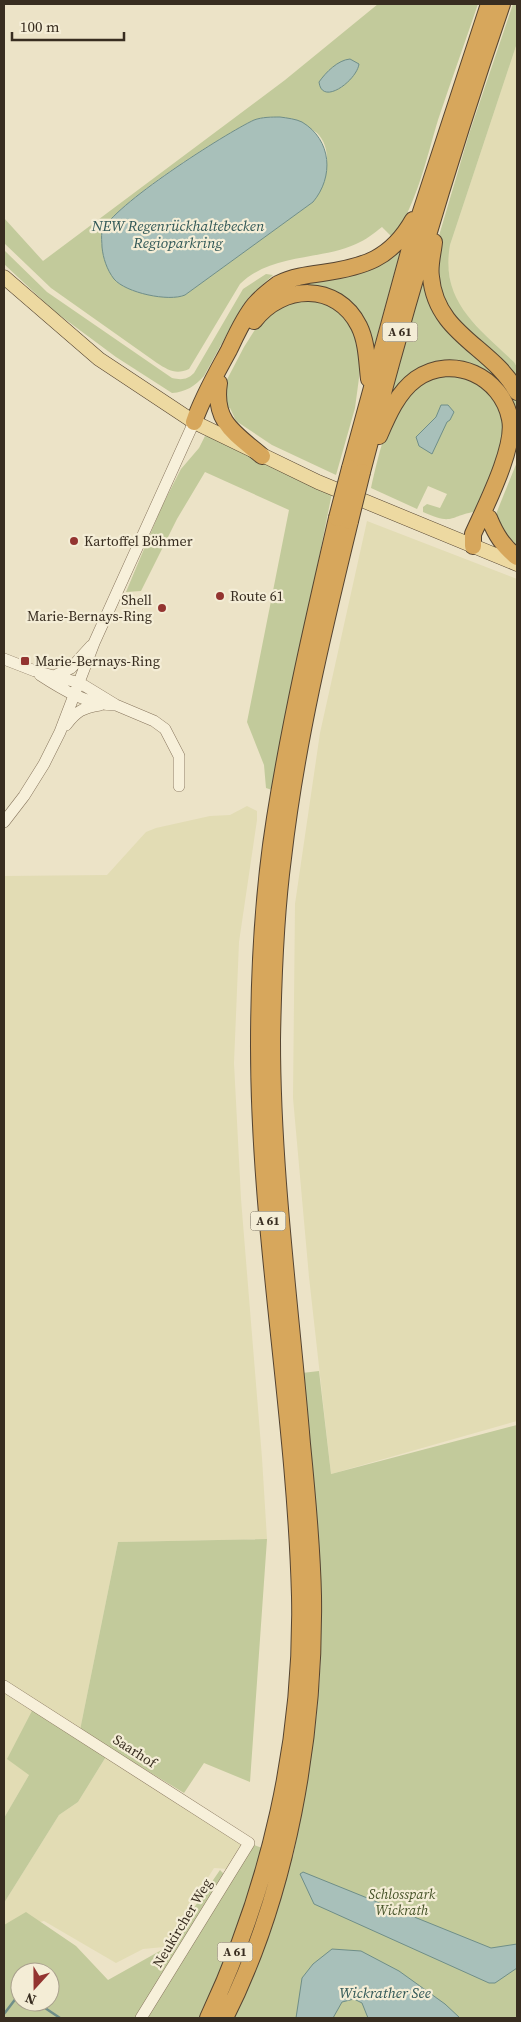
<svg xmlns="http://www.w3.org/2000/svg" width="521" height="2022" font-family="'Source Serif 4',serif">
<rect width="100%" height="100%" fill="#ece3c7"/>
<!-- farmland -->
<path fill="#e2dcb4" d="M517,43v324l-3,-5 -31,-29 -19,-21 -11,-17 -6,-33 3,-17z
M367,521l150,58v842l-186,53 -22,-197 -16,-179 2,-194 25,-171z
M247,806l10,5v9l-18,122 -5,121 7,136 21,259 5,81 -149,3 -38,188 -76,-47v-807l103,-1 39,-43 10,-4 54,-12 20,-1z
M4,1689l30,18 -5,68 -25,43z
M107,1755l137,88 -16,26 -14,-1 -50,79 -21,2 -27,14 -72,-42 -36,9 -4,-2v-25l55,-88 19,-13z"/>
<!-- green -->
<path fill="#c2ca9b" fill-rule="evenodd" d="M378,4h100c-13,38 -27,77 -40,116 -12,40 -21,83 -45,118l-11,-11c-8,6 -16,13 -26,17 -38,17 -84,9 -116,40l-51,85c-13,6 -21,1 -32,-6l-106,-75 -47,-45v-25l39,43 242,-181zM338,64l4,23 -13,5h-4l-6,-10zM280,117c9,4 29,9 37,16 18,17 9,53 -4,69l-128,93c-15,6 -56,-1 -68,-14 -9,-9 -13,-22 -15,-34 0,-4 -1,-11 0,-15 11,-28 122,-98 152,-112 8,-3 18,-3 26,-3z
M513,4h4v39l-67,202c-10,56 27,82 64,117l3,5v15l-63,-63 -17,-33 1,-47 31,-105z
M402,245l-31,113 -21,-52 -71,-10 -16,2z
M4,250l43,42 125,86c9,2 15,2 22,-5l49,-84 23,-15 7,1 -24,22 -9,13 -36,66c-9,10 -18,16 -32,17l-56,-36 -62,-46 -50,-47z
M426,269l5,21 85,109 1,40 -5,5 -7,-49 -65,-29 -53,41z
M308,298l24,6 21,18 8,41 -6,45 -19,67 -64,-30 -36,-24 -6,-13 -7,2 -2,-19 23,-44 17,-27 12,-12z
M437,375h32l34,31 2,39 -27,66c-30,5 -24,15 -55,1v-5l4,-3 13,4 7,-14 -19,-8 -11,23 -46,-21c6,-26 16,-75 37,-94 8,-8 20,-13 29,-19z
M205,436l9,2 118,55 -60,297 -6,-2 -2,-23 -17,-43 42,-212 -84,-38 -28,47 -36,72 -15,1 36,-86 19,-37 18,-21z
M517,462v83c-7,-6 -21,-21 -21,-31z
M319,1371l12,103 186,-49v593h-513v-93l22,-13 50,34 32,34 59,-33 53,-77 7,7 22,-34 32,12 12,2c14,-68 26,-138 28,-207 1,-93 -8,-185 -19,-277zM20,1972h30v30h-30z
M267,1539l-17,243 -46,-19 -20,30 -104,-63 38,-188z
M34,1707l73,48 -29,47 -19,13 -55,88v-85l25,-43 -22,-16z"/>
<!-- water -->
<path fill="#a8c0ba" stroke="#6f8e88" d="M350,59l9,5c-2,16 -37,43 -40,18 7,-10 19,-22 31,-23z
M280,117c7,1 16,2 22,5 30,18 32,55 11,80l-128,93c-16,7 -59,-2 -71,-16 -7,-9 -11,-21 -12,-32 0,-4 -1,-11 0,-15 9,-26 124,-99 152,-112 8,-3 18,-3 26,-3z
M441,405h7l6,7 -4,8 -3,2 -15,32 -13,-8 -3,-9 20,-20z
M303,1872l188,76 26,-4v24l-22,15h-6l-175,-79 -14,-30z
M332,1949l29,2 38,20 46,33 15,14h-92l-6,-15 -8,-4 -12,3 -9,16h-37l6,-40 11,-14z"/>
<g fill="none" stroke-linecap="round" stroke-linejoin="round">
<!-- stream -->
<path stroke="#6f8e88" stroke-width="2.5" d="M36,2002l24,16
M4,2014l16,-21"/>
<defs>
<path id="minor" d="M4,659l31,12 45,12 36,22 38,16 11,8 14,27v30
M40,675c23,15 46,29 74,30
M54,676l17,-8 20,-22
M66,725c11,-14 16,-17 34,-20
M4,822l20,-26 20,-32 16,-32 34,-89 100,-221
M4,1686l245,157 -108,175"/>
<path id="major" d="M4,277l95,82 95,63 124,60 199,82"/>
<path id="highway" d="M434,242c-1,11 -5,24 -3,35 5,58 62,70 86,115
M254,321c28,-37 83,-39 105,5 8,16 8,36 10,53
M219,383c-6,39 16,50 43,73
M194,422c9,-26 22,-48 35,-72 7,-15 15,-33 26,-46 7,-8 15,-14 23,-20 14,-7 29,-9 44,-11 42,-6 69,-14 91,-53
M379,436c9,-21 19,-44 37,-57 37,-26 86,-2 94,40 6,28 -25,88 -37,115v12
M350,468l65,-238 74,-226
M362,472c41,-158 87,-314 140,-468
M489,518c7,17 14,28 28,39
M208,2018c62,-132 95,-276 92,-422 -5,-184 -41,-365 -41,-549 0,-76 4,-154 16,-229 16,-101 39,-200 62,-300
M225,2018c63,-125 90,-282 88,-422 -1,-51 -6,-102 -11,-152 -11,-133 -30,-271 -30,-404 1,-60 3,-122 11,-182 13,-114 40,-226 67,-337"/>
</defs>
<!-- minor casing -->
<use href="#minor" stroke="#87755d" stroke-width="12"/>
<!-- major casing -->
<use href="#major" stroke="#554431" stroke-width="15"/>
<!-- highway casing -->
<use href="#highway" stroke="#554431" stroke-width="18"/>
<!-- minor -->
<use href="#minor" stroke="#f7f0da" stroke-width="11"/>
<!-- major -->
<use href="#major" stroke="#edd9a1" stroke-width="14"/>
<!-- highway -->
<use href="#highway" stroke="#d7a75c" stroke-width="16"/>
<defs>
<path id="highway-bridge" d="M337,518l13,-50
M350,521l12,-49"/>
</defs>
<!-- highway-bridge casing -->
<use href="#highway-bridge" stroke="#554431" stroke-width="18" stroke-linecap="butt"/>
<!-- highway-bridge -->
<use href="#highway-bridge" stroke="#d7a75c" stroke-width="16"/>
</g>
<!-- markers -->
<g fill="#933430" stroke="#f4edd6" stroke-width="2">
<circle cx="74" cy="541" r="5"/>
<circle cx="220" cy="596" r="5"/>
<circle cx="162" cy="608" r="5"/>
<rect x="20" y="656" width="10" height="10" rx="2.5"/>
</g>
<g text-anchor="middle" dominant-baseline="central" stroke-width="4.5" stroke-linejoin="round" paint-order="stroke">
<!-- shield labels -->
<g fill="#f4edd6" stroke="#706757" stroke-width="1">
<rect x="382.5" y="322.5" width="35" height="19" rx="4"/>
<rect x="250.5" y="1211.5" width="35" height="19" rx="4"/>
<rect x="217.5" y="1942.5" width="35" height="19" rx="4"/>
</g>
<g font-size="12" font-weight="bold" fill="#382d20">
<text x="400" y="332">A 61</text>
<text x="268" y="1221">A 61</text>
<text x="235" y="1952">A 61</text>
</g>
<!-- poi labels -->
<g font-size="14" fill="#382d20" stroke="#f4edd6" text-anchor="start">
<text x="84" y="541">Kartoffel Böhmer</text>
<text x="230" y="596">Route 61</text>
<text x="152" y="600" text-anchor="end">Shell<tspan x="152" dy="16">Marie-Bernays-Ring</tspan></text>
<text x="35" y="661">Marie-Bernays-Ring</text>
</g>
<!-- street labels -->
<g font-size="14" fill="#382d20" stroke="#f4edd6">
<text transform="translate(135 1751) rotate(33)">Saarhof</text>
<text transform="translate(182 1923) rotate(-59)">Neukircher Weg</text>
</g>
<!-- park labels -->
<g font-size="14" font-style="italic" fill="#465328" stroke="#f4edd6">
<text x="402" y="1894">Schlosspark<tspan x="402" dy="16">Wickrath</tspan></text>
</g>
<!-- water labels -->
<g font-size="15" font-style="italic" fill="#305756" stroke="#f4edd6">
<text x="178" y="225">NEW Regenrückhaltebecken<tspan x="178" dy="17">Regioparkring</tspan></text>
<text x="385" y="1992">Wickrather See</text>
</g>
</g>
<!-- border -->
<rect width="521" height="2022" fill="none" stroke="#382d20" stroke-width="10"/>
<!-- north arrow -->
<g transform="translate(35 1987) rotate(201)"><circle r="24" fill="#f4edd6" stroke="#a9a08d"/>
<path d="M0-4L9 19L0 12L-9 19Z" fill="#933430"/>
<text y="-8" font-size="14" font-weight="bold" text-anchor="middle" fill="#382d20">N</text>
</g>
<!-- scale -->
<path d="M12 32v8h112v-8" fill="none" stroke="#382d20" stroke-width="2.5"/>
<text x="20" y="32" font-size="15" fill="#382d20" stroke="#f4edd6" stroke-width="4" paint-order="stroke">100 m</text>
</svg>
